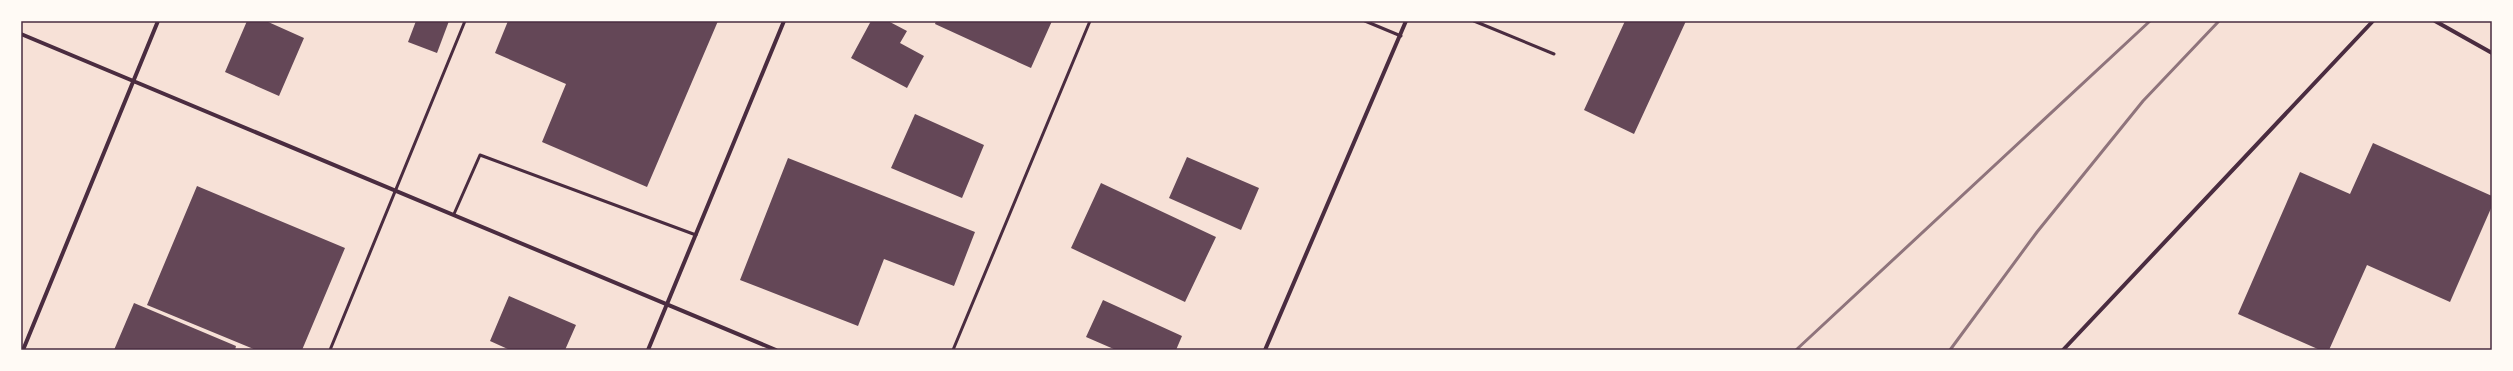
<svg xmlns="http://www.w3.org/2000/svg" width="2513" height="371" font-family="'Roboto Condensed',sans-serif">
<rect width="100%" height="100%" fill="#f7e1d7"/>
<!-- building -->
<path fill="#644757" d="M247,21h19l38,17 -25,58 -54,-24z
M416,21h33l-12,32 -29,-11z
M508,21h210l-71,166 -105,-45 24,-58 -71,-31z
M871,21h17l19,10 -7,12 24,13 -17,32 -56,-30z
M936,21h116l-21,47 -96,-44z
M1625,21h61l-52,113 -50,-24z
M915,114l69,31 -22,53 -71,-30z
M2373,143l119,53v10l-42,96 -83,-37 -38,85h-9l-82,-36 62,-142 50,22z
M1187,157l72,31 -18,42 -72,-32z
M788,158l187,74 -21,54 -70,-27 -26,67 -118,-46z
M1101,183l115,54 -31,65 -114,-54z
M197,186l148,62 -43,102h-46l-109,-45z
M509,296l67,29 -11,25h-55l-20,-9z
M1103,300l79,36 -6,14h-60l-30,-13z
M134,303l102,43 -1,4h-121z"/>
<g fill="none" stroke-linecap="round" stroke-linejoin="round">
<!-- service -->
<path stroke="#4a2c40" stroke-width="3" d="M1365,21l36,15
M1474,21l80,33
M454,214l26,-59 216,80
M330,350l135,-329
M953,350l137,-329"/>
<!-- minor -->
<path stroke="#4a2c40" stroke-width="4" d="M2435,21l57,32
M21,34l755,316
M23,350l135,-329
M648,350l136,-329
M1265,350l141,-329
M2063,350l310,-329"/>
<!-- rail -->
<path stroke="#8f747c" stroke-width="3" d="M1796,350l354,-329
M1950,350l87,-118 106,-131 76,-80"/>
</g>
<!-- border -->
<rect width="2513" height="371" fill="none" stroke="#fffaf5" stroke-width="44"/>
<rect x="22" y="22" width="2469" height="327" fill="none" stroke="#4a2c40" stroke-width="1.5"/>
</svg>
